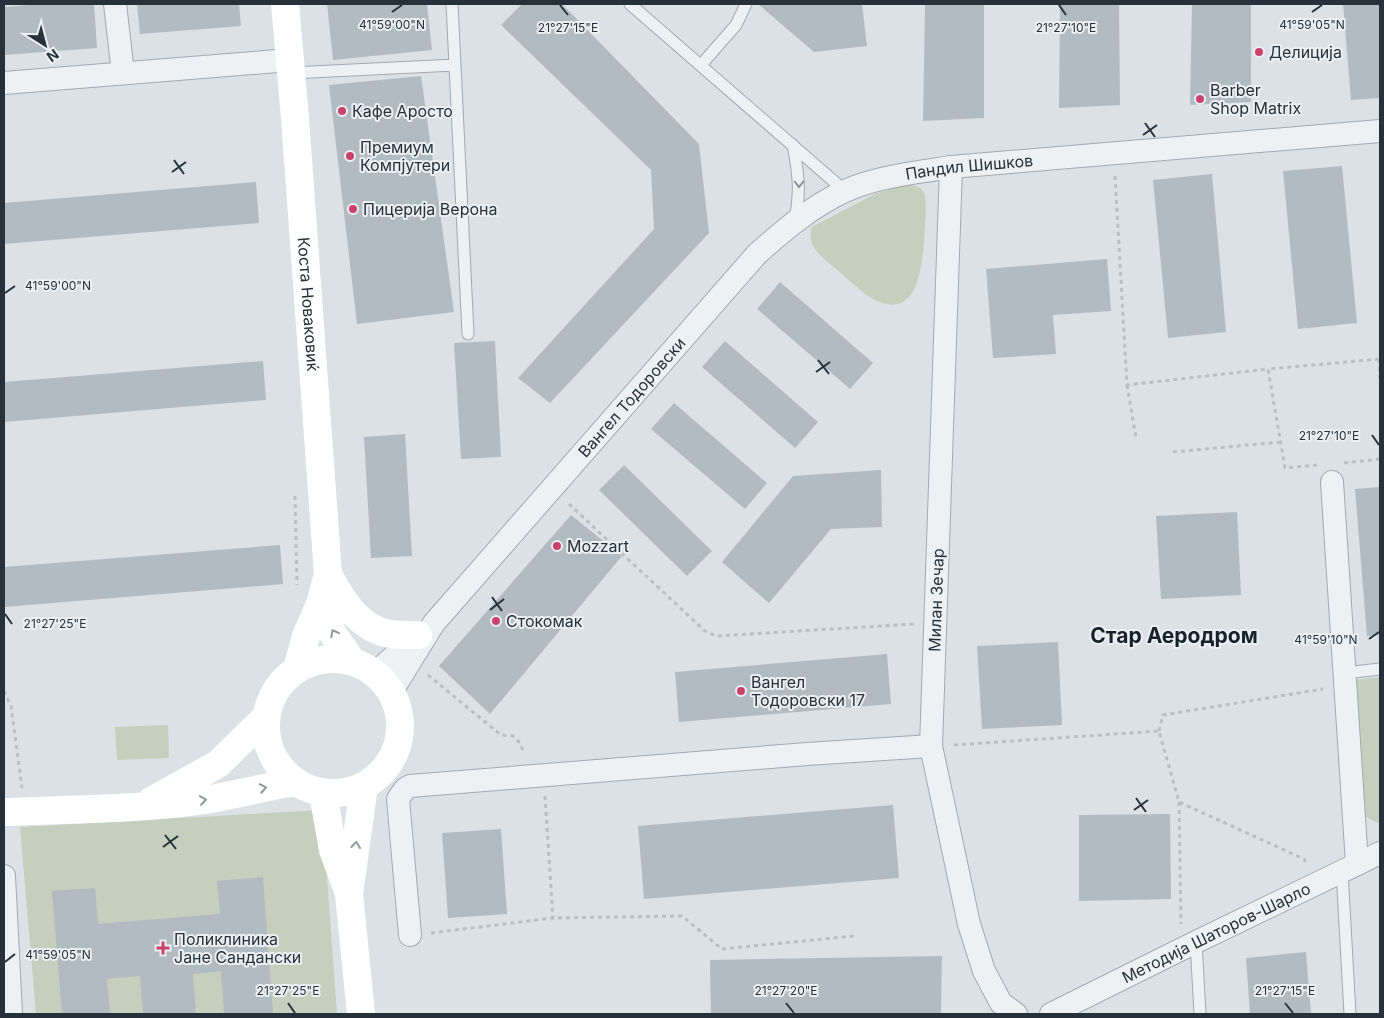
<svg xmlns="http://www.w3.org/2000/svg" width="1384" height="1018" font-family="Inter,sans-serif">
<rect width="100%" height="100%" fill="#dce1e6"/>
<!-- green -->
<path fill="#c4cfbd" d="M908,184c7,2 13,2 16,9 4,7 0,40 0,49 -3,37 -11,84 -59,52 -10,-8 -19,-17 -29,-25 -14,-12 -30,-22 -24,-42l63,-33z
M1380,677v145l-3,1 -12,-7 -3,-15 -8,-121z
M168,725l1,33 -52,2 -2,-33z
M322,810l15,204h-301l-16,-187z"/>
<!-- building -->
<path fill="#b3bbc2" d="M40,4h54l3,44 -93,7v-48z
M137,4h102l2,22 -101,8z
M327,4h100l5,46 -99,10z
M522,4h40l137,140 10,89 -159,170 -32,-25 136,-149 -3,-59 -150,-145z
M758,4h104l5,42 -53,6z
M925,4h59v114l-61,3z
M1060,4h59l1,101 -61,3z
M1192,4h59v98l-61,3z
M1343,4h37v94l-29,2z
M421,76l33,236 -97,12 -28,-239z
M1342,166l15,157 -59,6 -15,-158z
M1212,174l14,158 -58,6 -15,-158z
M256,182l3,41 -255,21v-41z
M1107,259l4,52 -58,4 3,39 -63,4 -7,-89z
M780,282l93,81 -23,26 -93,-80z
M495,341l6,116 -40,2 -7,-116z
M725,341l93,81 -23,26 -93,-81z
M263,361l3,39 -262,22v-40z
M674,403l93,80 -22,26 -94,-80z
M405,434l7,122 -41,2 -7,-121z
M624,465l88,86 -25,25 -88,-86z
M881,470l1,57 -51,2 -62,74 -47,-41 71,-86z
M1380,487v148l-13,1 -12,-147z
M1237,512l4,83 -80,4 -5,-83z
M571,515l51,41 -132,158 -51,-48z
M280,545l3,39 -279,23v-40z
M1058,642l4,83 -80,4 -5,-83z
M887,654l4,50 -212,18 -4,-50z
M893,805l6,73 -255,21 -6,-73z
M1170,814l1,85 -92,2v-86z
M501,829l6,85 -59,4 -6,-85z
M263,877l10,137h-49l-3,-43 -28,3 3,40h-53l-3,-38 -33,3 3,35h-48l-10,-123 43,-3 3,36 122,-10 -3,-33z
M1306,952l5,62h-61l-4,-56z
M942,956l-1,57 -230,1 -1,-54z"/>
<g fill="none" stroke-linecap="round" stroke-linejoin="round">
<defs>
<path id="lane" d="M452,4l16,330
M630,4l215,187
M701,65l35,-40 10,-21
M291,73l164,-8
M793,145c5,26 8,48 2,74
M1345,673l35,-4
M1342,871l8,143
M1196,942l4,72"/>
<g id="street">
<path d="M115,4l8,69"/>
<path d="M4,83l286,-23"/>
<path d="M951,167l-20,579 38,178 15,47 17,32 15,11"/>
<path d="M1332,482l25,382"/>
<path d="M375,673l44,-39"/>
<path id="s1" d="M392,691l42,-68 323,-369c27,-24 55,-48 88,-63 30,-14 73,-19 106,-24l429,-36"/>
<path d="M4,876l7,138"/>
<path d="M410,935l-12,-136 7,-10 5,-3 397,-32 124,-8"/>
<path id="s2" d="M1051,1014l145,-72 184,-89"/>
</g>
</defs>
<!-- lane casing -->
<use href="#lane" stroke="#a2a9af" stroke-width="13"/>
<!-- street casing -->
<use href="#street" stroke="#a2a9af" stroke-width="24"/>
<!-- path -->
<path stroke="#babfc4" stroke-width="3" stroke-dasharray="4 4" stroke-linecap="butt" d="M1115,176l12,209 141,-16
M1379,359l1,20
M1127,385l9,53
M1173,452l108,-10
M1344,463l36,-4
M1317,465l-32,3 -17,-99 112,-10
M295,496l2,89
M569,504l136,127 11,5 198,-12
M428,675l73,60 12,1 7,7 4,11
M4,691l7,15 11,82
M1159,731l4,-16 160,-26
M954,745l205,-14 20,71 125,57 2,4
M545,796l8,122
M1179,802l2,122
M431,933l122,-15 129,-2 40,33 132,-13"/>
<!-- lane -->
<use href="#lane" stroke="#eef1f4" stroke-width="11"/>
<!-- street -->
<use href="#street" stroke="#eef1f4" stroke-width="22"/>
<!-- secondary -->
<g stroke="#fff" stroke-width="28">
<path id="s3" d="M285,4l10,114 33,456 -8,30 -14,32 -9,33"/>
<path d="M328,574c13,25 31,55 62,60 9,1 19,1 28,1"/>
<path d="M320,604l13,30 19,27"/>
<circle cx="333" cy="726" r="67"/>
<path d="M323,793l10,57 16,43"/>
<path d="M151,801l67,-37 48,-47"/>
<path d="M4,812c67,-3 134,-2 201,-12 30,-5 60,-13 90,-18"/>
<path d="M361,1014l-12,-120 15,-108"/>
</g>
</g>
<!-- one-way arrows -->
<defs><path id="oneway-chevron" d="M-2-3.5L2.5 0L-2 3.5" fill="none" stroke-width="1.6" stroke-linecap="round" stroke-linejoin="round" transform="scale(1.25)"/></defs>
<use stroke="#8a9198" href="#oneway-chevron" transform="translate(799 184) rotate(90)"/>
<g stroke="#92989d">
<use href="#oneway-chevron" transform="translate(334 633) rotate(-118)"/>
<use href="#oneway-chevron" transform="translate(263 788) rotate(-11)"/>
<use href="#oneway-chevron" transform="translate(203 800) rotate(-8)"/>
<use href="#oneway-chevron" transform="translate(356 845) rotate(-83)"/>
</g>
<!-- ticks -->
<path fill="none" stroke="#26313b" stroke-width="2" d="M560,5l8,10M1059,5l7,10M392,12l10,-7M1312,12l10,-7M1145,123l10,14M1143,135l14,-10M174,160l10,14M172,172l14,-10M5,293l10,-7M818,360l11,14M816,372l14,-10M1372,435l7,10M492,597l10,14M490,610l14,-11M5,614l7,10M1369,639l10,-7M1136,798l10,14M1134,810l14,-10M165,835l11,14M163,847l15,-11M5,962l10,-8M288,1003l7,10M786,1003l8,10M1285,1003l8,10"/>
<!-- markers -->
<g fill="#ca426a" stroke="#ebf0f4" stroke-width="2">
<circle cx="1259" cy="52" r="5"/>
<circle cx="1200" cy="99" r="5"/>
<circle cx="342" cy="111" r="5"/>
<circle cx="350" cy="156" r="5"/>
<circle cx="353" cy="209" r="5"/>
<circle cx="557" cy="546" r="5"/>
<circle cx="496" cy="621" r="5"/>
<circle cx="741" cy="691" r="5"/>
<path d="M160.5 940.5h5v5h5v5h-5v5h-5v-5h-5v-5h5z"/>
</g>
<g text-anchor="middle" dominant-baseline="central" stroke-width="4" stroke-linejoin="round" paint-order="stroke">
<!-- poi labels -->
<g font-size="16" fill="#26313b" stroke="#ebf0f4" text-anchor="start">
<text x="1269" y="52">Делиција</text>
<text x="1210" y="90">Barber<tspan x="1210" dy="18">Shop Matrix</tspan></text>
<text x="352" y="111">Кафе Аросто</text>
<text x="360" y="147">Премиум<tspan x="360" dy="18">Компјутери</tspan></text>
<text x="363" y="209">Пицерија Верона</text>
<text x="567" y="546">Mozzart</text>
<text x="506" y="621">Стокомак</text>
<text x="751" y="682">Вангел<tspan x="751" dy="18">Тодоровски 17</tspan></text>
<text x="174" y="939">Поликлиника<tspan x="174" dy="18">Јане Сандански</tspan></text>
</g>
<!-- street labels -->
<g font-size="16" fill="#26313b" stroke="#ebf0f4">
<text stroke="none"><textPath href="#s1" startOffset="806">Пандил Шишков</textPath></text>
<text stroke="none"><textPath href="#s3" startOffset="301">Коста Новаковиќ</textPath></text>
<text stroke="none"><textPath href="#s1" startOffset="380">Вангел Тодоровски</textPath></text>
<text transform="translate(936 600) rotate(-88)">Милан Зечар</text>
<text stroke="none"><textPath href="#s2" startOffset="184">Методија Шаторов-Шарло</textPath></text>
</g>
<!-- district labels -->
<g font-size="21" font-weight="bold" fill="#19222c" stroke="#ebf0f4">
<text x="1174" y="635">Стар Аеродром</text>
</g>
</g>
<g font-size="12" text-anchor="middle" fill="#26313b" stroke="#ebf0f4" stroke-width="4" stroke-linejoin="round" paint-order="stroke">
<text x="392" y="29">41°59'00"N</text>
<text x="1312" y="29">41°59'05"N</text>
<text x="568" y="32">21°27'15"E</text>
<text x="1066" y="32">21°27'10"E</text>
<text x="58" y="290">41°59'00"N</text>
<text x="1329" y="440">21°27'10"E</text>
<text x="55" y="628">21°27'25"E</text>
<text x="1326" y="644">41°59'10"N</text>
<text x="58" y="959">41°59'05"N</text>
<text x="288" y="995">21°27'25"E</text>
<text x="786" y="995">21°27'20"E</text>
<text x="1285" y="995">21°27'15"E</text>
</g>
<!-- border -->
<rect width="1384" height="1018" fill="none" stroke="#26313b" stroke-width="10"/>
<!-- north arrow -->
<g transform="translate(45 45) rotate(144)" stroke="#ebf0f4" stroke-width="4" paint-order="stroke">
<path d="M0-4L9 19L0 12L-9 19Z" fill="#26313b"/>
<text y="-8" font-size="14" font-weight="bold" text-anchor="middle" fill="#26313b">N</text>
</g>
</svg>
